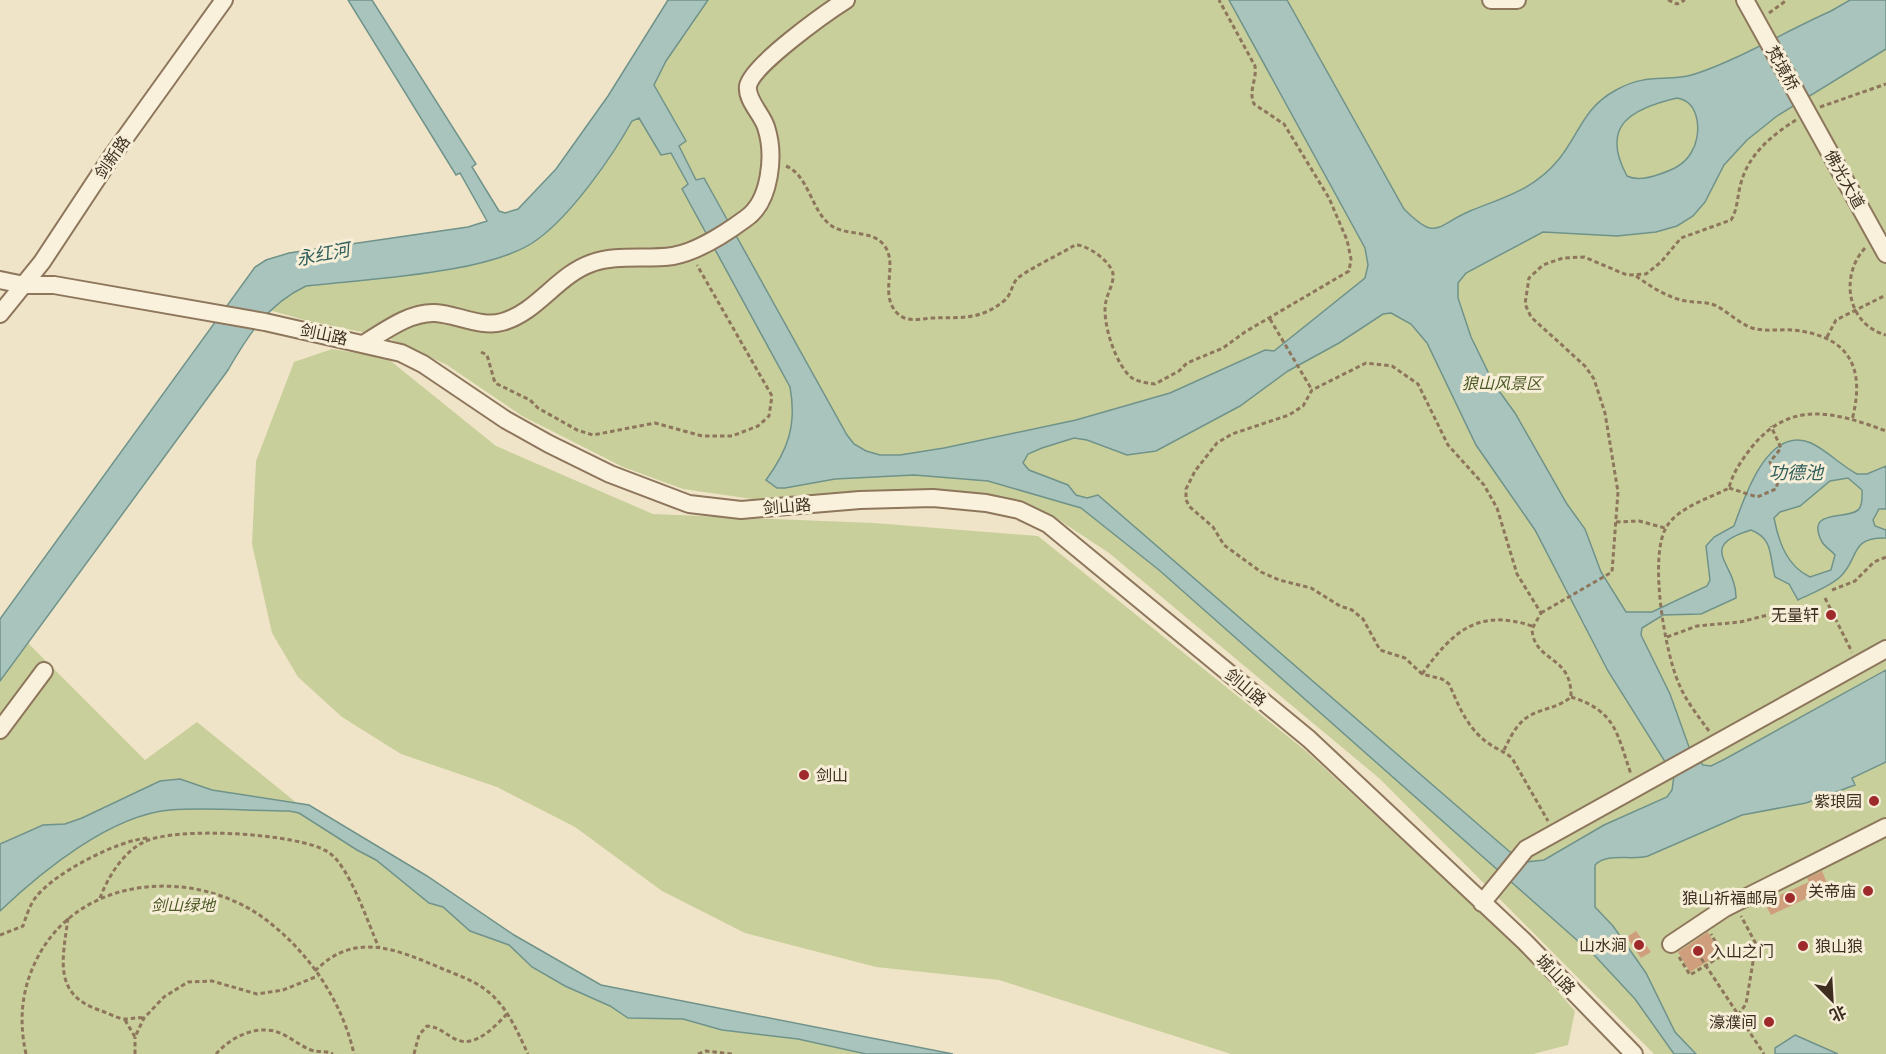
<svg xmlns="http://www.w3.org/2000/svg" width="1886" height="1054" font-family="'IBM Plex Serif','Noto Sans SC',serif">
<rect width="100%" height="100%" fill="#f0e4c8"/>
<!-- green -->
<path fill="#c9cf9b" d="M708,0h1178v1054h-232l-274,-275 -271,-226 -53,-35 -44,-18 -56,-8 -65,-2 -132,10 -76,-11 -60,-22 -101,-51 -75,-51 -61,-28 -78,-16 -39,-11 21,-17 16,-7 166,-21 48,-15 18,-11 44,-47 28,-35 56,-96z
M332,349l55,9 109,88 157,68 221,9 164,13 268,215 219,203 50,57 -7,34 -35,9h-302l-232,-74 -123,-13 -131,-34 -83,-42 -87,-64 -78,-40 -96,-33 -59,-37 -44,-40 -26,-44 -20,-89 4,-83 38,-99z
M28,643l117,117 52,-38 101,82 11,1 118,71 87,59 87,50 352,69h-953v-373z"/>
<!-- water -->
<path fill="#a9c4bc" stroke="#6f938a" stroke-width="1.5" fill-rule="evenodd" d="M348,0h24l104,164 -4,3 27,44 6,2 13,-4 38,-40 52,-73 60,-96h40l-42,61 -12,24 32,56 -7,5 17,34 8,-2 143,257 7,9 12,7 14,4h20l44,-7 132,-28 94,-27 95,-43 9,1 91,-73 3,-13 -3,-17 -136,-248h58l117,209c33,33 31,17 66,2 34,-14 64,-21 89,-52 21,-26 24,-51 57,-69 32,-18 50,-7 79,-16 43,-14 93,-44 136,-63l19,-11h36v49l-109,67 -30,24 -23,25 -19,37 -12,14 -16,10 -21,6 -39,4 -74,-4 -77,41 -8,10v15l13,39 23,47 21,29 52,91 18,25 16,43 25,40h26l55,-26 3,-6 -4,-34 8,-9 20,-11c10,-28 34,-102 77,-83 17,8 29,22 46,31h10l19,-8v43h-7l-6,11 2,6 11,4v8c-37,-1 -26,20 -46,39 -11,10 -28,16 -42,23l-9,-16 -14,-7c-6,-21 -1,-38 -24,-47 -56,17 -14,33 -15,68l-35,16 -38,1 -21,13 -1,7 29,59 19,53 14,18 8,1 14,-7 161,-89v92l-34,16 3,7 -49,18 -64,12 -94,41c-16,5 -41,-4 -53,9v42l18,19 33,47 29,59 21,22h-22l-39,-55 -39,-42 -437,-387 -78,-62 -93,-27 -74,-6 -79,4 -50,9h-8l-11,-8c22,-30 31,-55 24,-93l-108,-198 6,-5 -17,-31 -10,2 -22,-37 -7,3c-20,36 -60,93 -94,118 -45,35 -173,40 -232,47 -38,18 -58,49 -78,84l-228,311v-62l255,-352 11,-7 23,-7 179,-26 19,-6 -27,-48 -4,2zM1677,98c24,4 25,38 14,55 -7,12 -19,17 -31,21 -11,4 -23,7 -33,2 -27,-50 3,-67 50,-78zM1391,313l20,11 16,19 49,102 59,85 73,141 66,105 -2,14 -5,7 -63,28 -60,35 -18,2 -16,-10 -412,-357 -11,3 -11,-3 -8,-10 -39,-15 -6,-7 5,-9 14,-6 32,-10 13,2 40,15 29,-4 84,-45 48,-35 51,-28 44,-29zM1848,478l14,12c0,6 1,14 -3,19 -10,12 -55,-2 -37,33 3,5 9,8 13,13l-4,15 -21,7c-23,-11 -31,-34 -36,-59l6,-6 20,-6 30,-25z
M180,779l32,11 97,15 118,71 87,59 87,50 352,69h-87l-68,-15 -76,-9 -39,-11 -55,-1 -18,-12 -45,-20 -33,-19 -23,-22 -39,-14 -27,-24 -14,-4 -53,-43 -19,-10 -58,-37 -10,-2c-38,0 -81,-4 -119,-1 -59,5 -128,61 -170,101v-67l43,-19 22,-1 17,-6 78,-37z
M1795,1035l43,19h-63v-6z"/>
<!-- building -->
<path fill="#cf9f7d" d="M1822,871l7,17 -58,27 -7,-13 45,-20 -2,-4z
M1636,931l15,21 -10,6 -14,-21z
M1708,932l12,22 -30,18 -12,-20z"/>
<g fill="none" stroke-linecap="round" stroke-linejoin="round">
<defs>
<path id="minor" d="M1491,0h26
M1745,0l141,254
M0,280l24,5h30l211,37 136,31 22,11 83,56 43,24 61,30 79,30 52,6 119,-10 73,-2 53,5 33,7 29,14 261,215 216,203 109,112
M0,314l42,-52 70,-106 112,-156
M365,343c21,-13 45,-31 70,-30 21,1 46,15 67,9 36,-10 55,-47 90,-59 24,-9 55,-3 81,-7 23,-4 53,-23 72,-37 26,-17 30,-65 21,-92 -4,-13 -20,-27 -18,-41 4,-21 79,-74 98,-86
M0,730l44,-59
M1482,903l44,-54 360,-200
M1671,944l54,-36 161,-81"/>
</defs>
<!-- minor casing -->
<use href="#minor" stroke="#8d765c" stroke-width="20"/>
<!-- path -->
<path stroke="#8d765c" stroke-width="3" stroke-dasharray="4.5 3" stroke-linecap="butt" d="M1668,0l9,4 8,-4
M1769,13l18,-13
M1820,107l66,-23
M786,166c22,9 25,42 42,57 15,14 42,6 55,21 17,19 -5,49 14,69 10,10 22,6 35,5 29,-1 48,3 73,-18 7,-6 7,-18 14,-23 17,-12 38,-21 56,-32 11,-1 36,16 38,29 1,9 -5,18 -7,27 -5,20 10,65 26,77 7,4 15,5 23,6l24,-13 8,-8 36,-15 22,-16 104,-61 2,-12 -4,-19 -18,-42 -45,-74 -30,-20c-6,-14 3,-23 1,-38l-36,-66
M1865,248c-25,27 -19,76 21,87
M1636,276c14,10 27,19 45,24 11,3 24,1 36,6 12,7 22,17 35,22 13,4 28,1 41,2 56,6 73,37 59,90
M1270,319l42,71
M1827,337l9,-17 50,-25
M481,352l6,3 8,28 35,17 8,8 39,22 16,5 62,-12 47,13h30l26,-10 11,-10 3,-20 -75,-131
M1774,471l14,-6
M1729,488l28,9 19,-8 2,-8 -8,-19 11,-14 -10,-22
M1616,522l23,-1 26,7
M1832,590l23,-9 19,-19 12,-5
M1825,598l27,54
M1541,613l71,-41 6,-80 -13,-79 -11,-34 -9,-13 -54,-49 -6,-13 4,-26 14,-13 20,-7 21,-1 43,18 19,-1 15,-12 20,-24 50,-18c7,-11 6,-24 10,-37 7,-28 31,-48 55,-63
M1667,637l30,-11 43,-4 56,-14
M1422,674c31,-43 56,-66 110,-48
M1571,697c46,14 46,38 60,77
M1709,731c-11,-15 -23,-30 -30,-47 -14,-31 -31,-129 -12,-158 12,-19 43,-28 62,-38 4,-16 13,-28 22,-40 39,-49 84,-36 135,-17
M1504,750c6,-12 12,-26 25,-34 14,-8 29,-8 42,-19 1,-43 -37,-34 -39,-68l9,-16 -24,-39 -20,-66 -13,-23 -36,-40 -30,-61 -26,-18 -26,-3 -54,27 -9,16 -14,9 -57,19 -15,9 -22,28 -9,18v11l4,7 23,20 11,18 37,27 18,8 32,8 29,18 12,4 11,9 17,31 25,8 17,16 20,5 7,5c10,22 18,44 39,59 8,6 16,8 24,15l36,63
M100,898c8,-21 23,-46 44,-56 31,-16 155,-9 184,10 21,13 40,71 51,96
M68,918c-5,40 -16,76 31,92 7,2 19,9 26,9 7,0 12,-2 19,-1
M0,935l23,-9c3,-9 7,-22 13,-29 18,-24 84,-58 113,-59
M1693,946l71,108
M1679,957l11,18 33,-20 -12,-21
M315,971c40,-41 83,-21 128,-2 17,7 35,13 49,26 17,16 26,38 36,59
M1738,1015l8,-11 10,-60 -15,-28
M125,1020l10,17 9,-19 20,-21 24,-15 24,-1 45,13 26,-4 35,-14
M26,1054c-8,-36 -4,-69 14,-101 45,-79 156,-85 225,-34 44,33 77,82 89,135
M135,1054v-17
M216,1054c13,-15 36,-28 58,-23 13,3 24,14 37,19 9,3 14,0 22,4
M414,1054l5,-19 8,-9c12,1 17,7 26,12 21,12 40,-10 54,-24
M698,1054l8,-3 26,3"/>
<!-- minor -->
<use href="#minor" stroke="#faf1dc" stroke-width="16"/>
</g>
<!-- markers -->
<g fill="#9e2a2b" stroke="#f7eed8" stroke-width="2">
<circle cx="1831" cy="615" r="6"/>
<circle cx="804" cy="775" r="6"/>
<circle cx="1874" cy="801" r="6"/>
<circle cx="1868" cy="891" r="6"/>
<circle cx="1790" cy="898" r="6"/>
<circle cx="1639" cy="945" r="6"/>
<circle cx="1803" cy="946" r="6"/>
<circle cx="1698" cy="951" r="6"/>
<circle cx="1769" cy="1022" r="6"/>
</g>
<g text-anchor="middle" dominant-baseline="central" stroke-width="6" stroke-linejoin="round" paint-order="stroke">
<!-- street labels -->
<g font-size="16" fill="#3d2e20" stroke="#f7eed8">
<text transform="translate(1783 68) rotate(61)">梵境桥</text>
<text transform="translate(112 157) rotate(-55)">剑新路</text>
<text transform="translate(1845 179) rotate(61)">佛光大道</text>
<text transform="translate(324 334) rotate(12)">剑山路</text>
<text transform="translate(787 506) rotate(-5)">剑山路</text>
<text transform="translate(1246 687) rotate(40)">剑山路</text>
<text transform="translate(1556 974) rotate(46)">城山路</text>
</g>
<!-- park labels -->
<g font-size="16" font-style="italic" fill="#4d5a26" stroke="#f7eed8">
<text x="1502" y="383">狼山风景区</text>
<text x="183" y="905">剑山绿地</text>
</g>
<!-- poi labels -->
<g font-size="16" fill="#3d2e20" stroke="#f7eed8" text-anchor="end">
<text x="1819" y="615">无量轩</text>
<text x="816" y="775" text-anchor="start">剑山</text>
<text x="1862" y="801">紫琅园</text>
<text x="1856" y="891">关帝庙</text>
<text x="1778" y="898">狼山祈福邮局</text>
<text x="1627" y="945">山水涧</text>
<text x="1815" y="946" text-anchor="start">狼山狼</text>
<text x="1710" y="951" text-anchor="start">入山之门</text>
<text x="1757" y="1022">濠濮间</text>
</g>
<!-- water labels -->
<g font-size="18" font-style="italic" fill="#2f5d5a" stroke="#f7eed8">
<text transform="translate(323 254) rotate(-11)">永红河</text>
<text x="1796" y="472">功德池</text>
</g>
</g>
<!-- north arrow -->
<g transform="translate(1832 1000) rotate(156)" stroke="#f7eed8" stroke-width="4.5" paint-order="stroke">
<path d="M0-4.5L10 22L0 15L-10 22Z" fill="#3d2e20"/>
<text y="-9" font-size="16" font-weight="bold" text-anchor="middle" fill="#3d2e20">北</text>
</g>
</svg>
